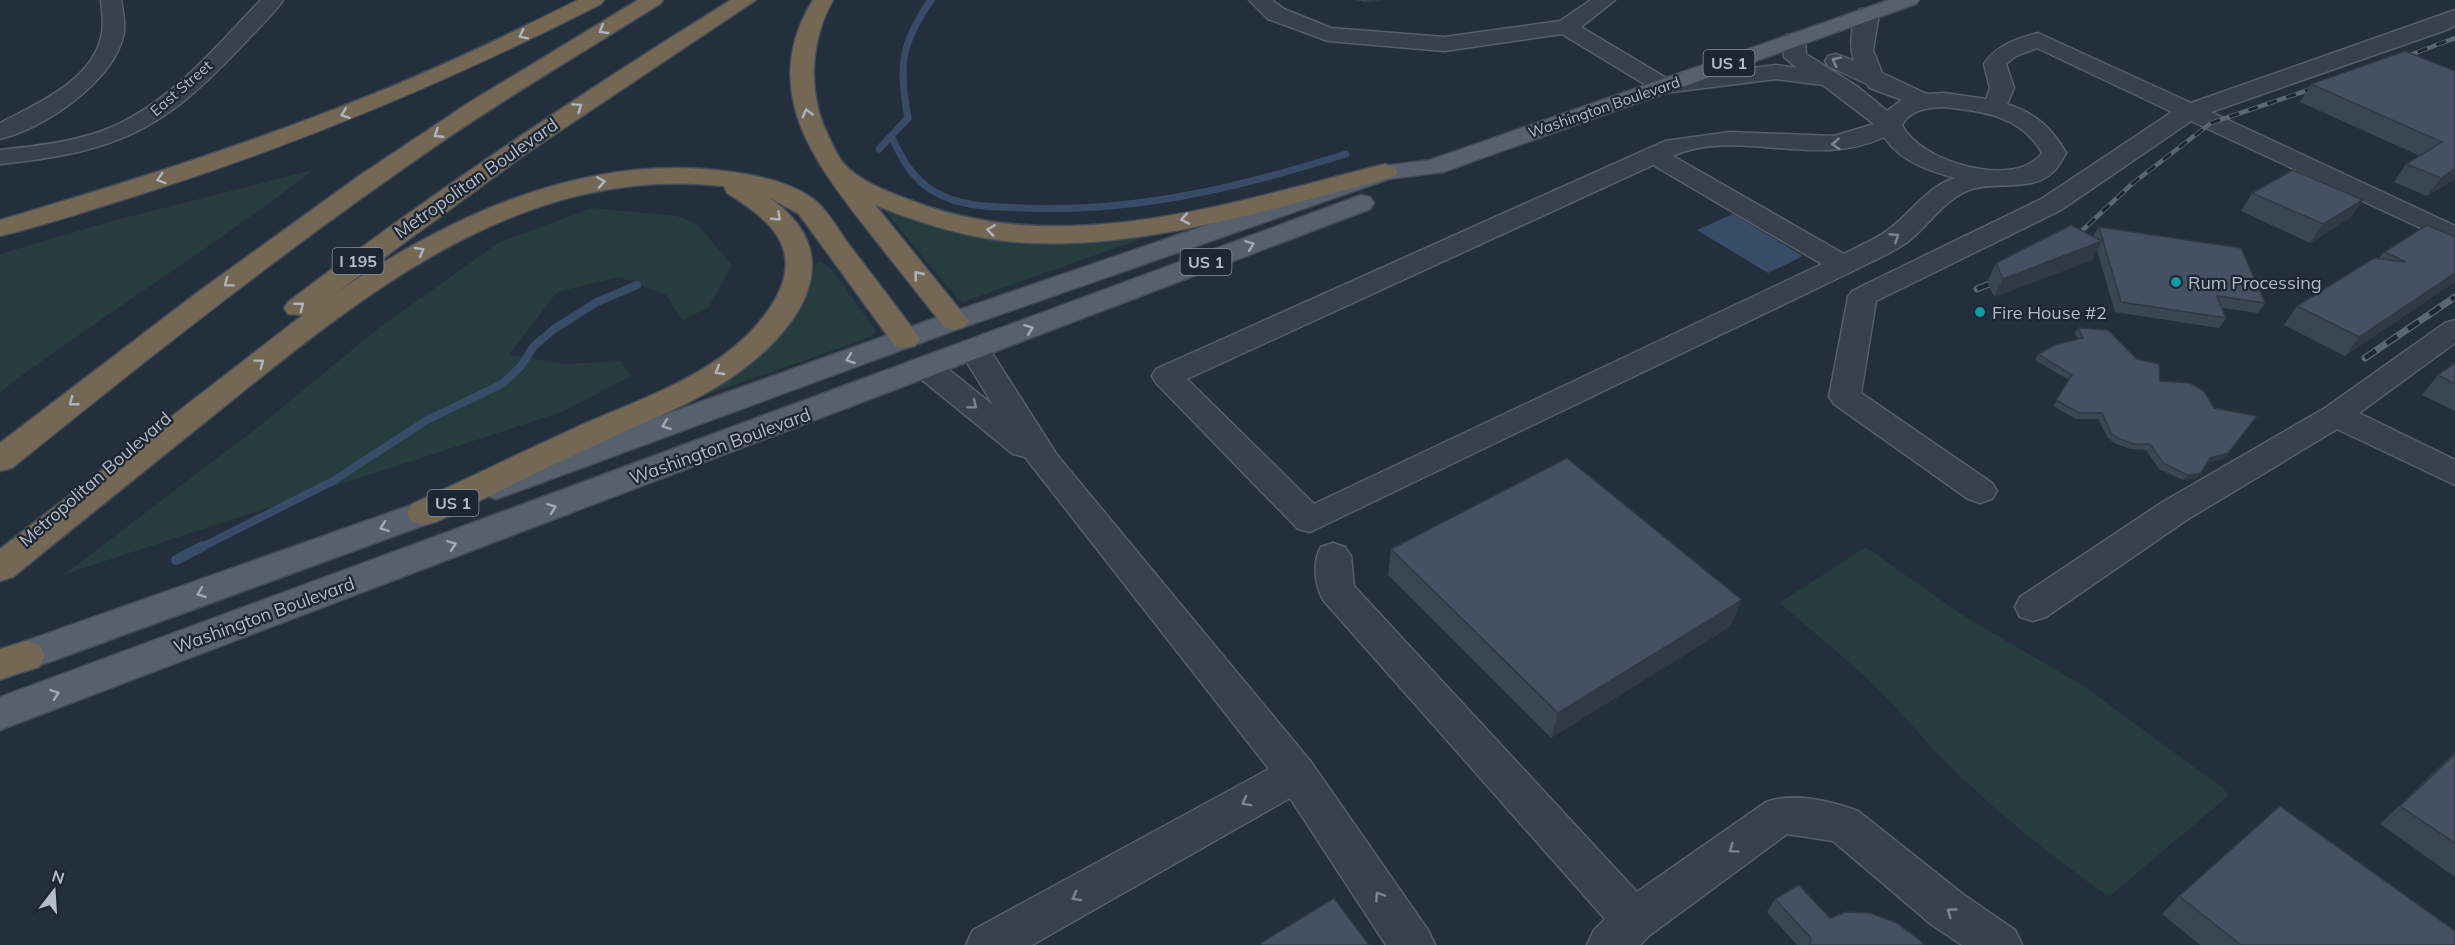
<svg xmlns="http://www.w3.org/2000/svg" width="2455" height="945" font-family="Mulish,sans-serif">
<rect width="100%" height="100%" fill="#242f3e"/>
<!-- green -->
<path fill="#263c3f" d="M313,170c-101,78 -211,145 -313,222v-138l112,-33z
M592,208l85,8 21,9 34,40 -24,43 -26,12 -16,-25 -47,-18 -62,15 -48,63 54,9 58,-3 10,15 -69,36 -497,162 202,-154 113,-93 118,-84z
M885,211l77,22h184l3,3 -186,66 -5,-3z
M821,261l12,10 43,60 -5,6 -180,63c63,-38 103,-61 124,-136z
M1866,547l93,66 123,72 142,104 4,7 -117,99 -6,-1c-51,-36 -100,-75 -145,-118 -27,-25 -49,-53 -75,-80 -33,-33 -70,-63 -106,-93z"/>
<!-- water -->
<path fill="#394c67" d="M1733,214l70,42 -35,17 -71,-43z"/>
<g fill="none" stroke-linecap="round" stroke-linejoin="round">
<!-- stream-far2 -->
<path stroke="#394c67" stroke-width="7" d="M892,138c10,21 21,41 41,53 27,16 60,16 90,17 112,5 217,-21 323,-54
M879,149l29,-31c-10,-51 -7,-75 23,-118"/>
<!-- stream-far1 -->
<path stroke="#394c67" stroke-width="8" d="M200,548l133,-67 94,-61 75,-36 18,-17 14,-21 20,-17 43,-27 40,-17"/>
<!-- stream -->
<path stroke="#394c67" stroke-width="10" d="M176,560l27,-14"/>
<defs>
<path id="minor" d="M101,0h20c2,12 5,25 2,37 -12,46 -78,91 -123,102v-16c37,-19 95,-44 102,-90 2,-11 0,-22 -1,-33z
M261,0h22c-12,18 -31,34 -46,51 -79,83 -124,101 -237,113v-14c37,-4 77,-8 112,-23 60,-26 104,-81 149,-127z
M1249,0h23l12,9 47,19 113,9 116,-16 31,-21h24l-34,27 87,52 108,-14 21,3 -13,-11 -1,-17 3,-5h16l3,5 1,14 52,33 29,24 15,-11 -32,-12 -3,-4 -39,-18 -3,-5 3,-5 8,-2 18,7c-5,-16 -3,-38 6,-52h16l3,5 -6,36 9,23 45,21 17,-1 42,6 4,-11 -6,-24c13,-19 32,-25 54,-31l153,70 264,-93v15l-6,4 -238,83 244,114v18l-264,-123 -130,89 -185,91 -15,92 131,90 5,8 -5,8 -12,4 -12,-4 -134,-95 -5,-7 19,-100 4,-6 191,-93 129,-86 -135,-64 -21,8 -10,8 8,24 -7,16c28,9 45,24 59,49 -4,6 -7,14 -13,19 -22,21 -58,8 -84,18 -26,10 -41,37 -63,53 -16,11 -36,19 -53,28l-543,261 -12,-3 -142,-146 -4,-7 4,-7 509,-228 65,-9 104,4 40,-12 -51,-39 -47,-6 -112,14 -8,-2 -94,-57 -118,17 -116,-10 -60,-22zM1944,107c38,4 78,9 98,46 -26,37 -123,9 -140,-28 9,-16 25,-17 42,-18zM1884,137c17,25 44,33 71,41 -30,9 -45,38 -70,54 -13,9 -28,15 -41,22l-171,-98c62,-29 144,14 211,-19zM1653,165l169,99 -508,240 -127,-125z
M2455,320v23l-96,70 96,47v25l-118,-56 -152,92 -139,96 -13,4 -13,-4 -5,-10 5,-10 141,-94 164,-95 120,-85z
M974,340l11,2 72,113 254,307 117,168 7,15h-49l-96,-147 -258,147h-66l7,-15 296,-161 -244,-312 -12,-3 -97,-79 -4,-7 4,-7 11,-3 11,3 55,44 -34,-56 4,-7z
M1333,543l12,4 6,9 3,30 283,306 129,-90c27,-10 66,-1 92,9l106,84 51,35 7,15h-60l-30,-20 -99,-84 -46,-7 -137,101 -10,10h-53l7,-15 11,-11 -282,-319c-8,-15 -11,-38 -2,-53z"/>
<path id="major" d="M1889,0h30l-3,4 -473,168 -54,7 -425,148 -456,168 -12,4 -12,-4 -5,-8 5,-8 460,-164 432,-148 54,-7z
M1361,195l9,2 4,6 -4,6 -1370,521v-33z
M451,491l12,4 5,8 -5,8 -463,169v-30z"/>
<path id="highway" d="M578,0h26l-3,4c-151,77 -304,141 -466,192 -45,14 -90,29 -135,40v-16c121,-36 241,-73 358,-120 75,-29 148,-64 220,-100z
M638,0h25l-3,4c-77,48 -155,94 -230,146 -144,99 -282,208 -418,318l-12,3v-28l198,-151 161,-116 111,-74z
M731,0h25l-229,153 -194,142c117,-80 254,-144 399,-123 27,4 63,11 85,30 11,10 21,27 30,40 23,30 46,60 68,90l5,7 -5,7 -10,2 -10,-2 -96,-132 -31,-17c93,63 20,147 -50,189 -37,23 -79,38 -118,57 -55,25 -109,52 -164,79l-12,3 -12,-3 -5,-9 5,-9c55,-25 110,-52 165,-77 71,-32 158,-57 199,-129 28,-52 -9,-80 -49,-105l-3,-7c-199,-22 -354,103 -499,220 -71,57 -142,114 -212,171l-13,4v-32l303,-234 -15,-1 -4,-6 4,-6c143,-108 291,-208 443,-302z
M813,0h20c-22,39 -26,89 -7,131 5,10 10,23 17,32 16,18 45,29 67,37 152,61 324,2 475,-36l9,3 4,5 -4,5c-121,31 -271,80 -397,63 -43,-6 -82,-19 -122,-35l94,116 -5,6 -10,3 -10,-3c-24,-31 -49,-62 -74,-94 -54,-69 -113,-142 -57,-233z
M26,641l13,4 6,11 -6,11 -39,12v-30z"/>
</defs>
<!-- minor casing -->
<use href="#minor" stroke="#565f6c" stroke-width="3"/>
<!-- major casing -->
<use href="#major" stroke="#414a57" stroke-width="3"/>
<!-- highway casing -->
<use href="#highway" stroke="#434c59" stroke-width="3"/>
<!-- minor -->
<use href="#minor" fill="#38414e" fill-rule="evenodd"/>
<!-- major -->
<use href="#major" fill="#56606e" fill-rule="evenodd"/>
<!-- highway -->
<use href="#highway" fill="#746855" fill-rule="evenodd"/>
<defs>
<path id="rail-far1" d="M2399,59l56,-21
M2073,239l60,-56 78,-60 112,-38"/>
<path id="rail" d="M2070,242l4,-4
M1977,289l27,-11
M2365,358l90,-61"/>
</defs>
<!-- rail-far1 casing -->
<use href="#rail-far1" stroke="#5a6575" stroke-width="4.5"/>
<!-- rail casing -->
<use href="#rail" stroke="#5a6575" stroke-width="7"/>
<!-- rail-far1 -->
<use href="#rail-far1" stroke="#1d2633" stroke-width="3" stroke-dasharray="10" stroke-linecap="butt"/>
<!-- rail -->
<use href="#rail" stroke="#1d2633" stroke-width="4.5" stroke-dasharray="13" stroke-linecap="butt"/>
</g>
<!-- wall -->
<path fill="#3b4654" d="M1355,0h26l-14,2z
M2455,71v108l-28,17 -33,-14 12,-18 14,-8 -120,-54 11,-18z
M2252,193l111,7 -13,18 -40,25 -69,-32z
M2099,227l166,76 -7,10 -36,-5 4,10 -7,10 -104,-16 -18,-62 -5,10 -98,37 -7,-15 9,-19 97,-27z
M2455,237l-110,119 -61,-31 13,-19 82,-48 5,-6z
M2078,328l82,53 65,77 -18,5 -10,15 -14,2 -24,-11 -13,-19 -16,-1 -16,-6 -6,-5 -10,-19h-22l-23,-13 16,-26 -34,-20 3,-6 40,-15 -3,-6z
M2455,363v48l-33,-16 16,-20z
M1391,549l340,77 -180,112 -163,-163z
M2455,752v125l-75,-53z
M2179,896l276,49h-255l-38,-31z
M1775,899l55,19 94,27h-127l-30,-33z"/>
<!-- shaded-wall -->
<path fill="#303945" d="M1367,0h14l-14,2z
M2455,169v10l-28,17 14,-18z
M2363,200l-13,18 -40,25 13,-19z
M2102,241l-10,19 -98,37 9,-18z
M2455,273v9l-110,74 14,-19z
M2257,416l-32,42 -18,5 3,-5z
M2201,473l-4,5 -14,2 4,-5z
M1742,600l-11,26 -180,112 7,-25z"/>
<!-- building -->
<path fill="#455162" stroke="#303945" stroke-width="1.5" d="M2405,51l50,20v98l-14,9 -35,-14 36,-22 -131,-58z
M2293,170l70,30 -40,24 -71,-31z
M2071,225l31,16 -99,38 -7,-16z
M2427,225l28,12v36l-96,64 -62,-31 77,-48 32,4 -22,-10z
M2099,227l142,21 24,55 -48,-7 9,22 -105,-16z
M2078,328l30,2 29,29 22,5 1,17 30,2 14,8 10,17 43,8 -29,37 -18,5 -9,15 -14,2 -24,-12 -13,-19h-16l-17,-6 -6,-5 -9,-20h-23l-23,-13 16,-25 -34,-21 17,-9 28,-7z
M2455,363v21l-17,-9z
M1567,458l175,142 -184,113 -167,-164z
M2455,754v89l-55,-37z
M2280,806l175,125v14h-214l-62,-49z
M1799,885l31,33 16,-6 24,1 27,10 25,19 2,3h-114l1,-7 -36,-39z
M1334,898l35,47h-107l-1,-2z"/>
<!-- one-way arrows -->
<defs><path id="oneway-chevron" d="M-2-3.5L2.5 0L-2 3.5" fill="none" stroke-width="1.6" stroke-linecap="round" stroke-linejoin="round" transform="scale(1.5)"/></defs>
<g stroke="#aeb4bd">
<use href="#oneway-chevron" transform="translate(603 30) rotate(149)"/>
<use href="#oneway-chevron" transform="translate(523 35) rotate(154)"/>
<use href="#oneway-chevron" transform="translate(578 107) rotate(-34)"/>
<use href="#oneway-chevron" transform="translate(807 113) rotate(-105)"/>
<use href="#oneway-chevron" transform="translate(345 114) rotate(159)"/>
<use href="#oneway-chevron" transform="translate(438 134) rotate(147)"/>
<use href="#oneway-chevron" transform="translate(161 179) rotate(162)"/>
<use href="#oneway-chevron" transform="translate(601 182) rotate(-9)"/>
<use href="#oneway-chevron" transform="translate(777 217) rotate(43)"/>
<use href="#oneway-chevron" transform="translate(1185 219) rotate(170)"/>
<use href="#oneway-chevron" transform="translate(991 230) rotate(-172)"/>
<use href="#oneway-chevron" transform="translate(420 251) rotate(-30)"/>
<use href="#oneway-chevron" transform="translate(918 275) rotate(-129)"/>
<use href="#oneway-chevron" transform="translate(228 283) rotate(143)"/>
<use href="#oneway-chevron" transform="translate(300 306) rotate(-38)"/>
<use href="#oneway-chevron" transform="translate(260 363) rotate(-37)"/>
<use href="#oneway-chevron" transform="translate(719 371) rotate(149)"/>
<use href="#oneway-chevron" transform="translate(73 402) rotate(142)"/>
</g>
<g stroke="#7c8592">
<use href="#oneway-chevron" transform="translate(1836 61) rotate(-153)"/>
<use href="#oneway-chevron" transform="translate(1836 144) rotate(176)"/>
<use href="#oneway-chevron" transform="translate(1895 237) rotate(-33)"/>
<use href="#oneway-chevron" transform="translate(973 405) rotate(39)"/>
<use href="#oneway-chevron" transform="translate(1246 802) rotate(151)"/>
<use href="#oneway-chevron" transform="translate(1733 849) rotate(145)"/>
<use href="#oneway-chevron" transform="translate(1379 896) rotate(-124)"/>
<use href="#oneway-chevron" transform="translate(1076 897) rotate(151)"/>
<use href="#oneway-chevron" transform="translate(1951 912) rotate(-144)"/>
</g>
<g stroke="#a1aab7">
<use href="#oneway-chevron" transform="translate(1250 245) rotate(-21)"/>
<use href="#oneway-chevron" transform="translate(1029 329) rotate(-21)"/>
<use href="#oneway-chevron" transform="translate(850 359) rotate(160)"/>
<use href="#oneway-chevron" transform="translate(666 425) rotate(160)"/>
<use href="#oneway-chevron" transform="translate(552 508) rotate(-20)"/>
<use href="#oneway-chevron" transform="translate(384 527) rotate(160)"/>
<use href="#oneway-chevron" transform="translate(452 545) rotate(-20)"/>
<use href="#oneway-chevron" transform="translate(201 593) rotate(160)"/>
<use href="#oneway-chevron" transform="translate(55 694) rotate(-20)"/>
</g>
<!-- markers -->
<g fill="#0f9aa8" stroke="#1d2633" stroke-width="2">
<circle cx="2176" cy="282" r="6"/>
<circle cx="1980" cy="312" r="6"/>
</g>
<g text-anchor="middle" dominant-baseline="central" stroke-width="4.5" stroke-linejoin="round" paint-order="stroke">
<!-- far-street labels -->
<g font-size="15" fill="#b4bcc9" stroke="#1d2633">
<text transform="translate(181 88) rotate(-41)">East Street</text>
<text transform="translate(1604 107) rotate(-19)">Washington Boulevard</text>
</g>
<!-- shield labels -->
<g fill="#1d2633" stroke="#878f9c" stroke-width="1.5">
<rect x="1703.5" y="50" width="51" height="26" rx="4.5"/>
<rect x="332.5" y="248" width="51" height="26" rx="4.5"/>
<rect x="1180.5" y="249" width="51" height="26" rx="4.5"/>
<rect x="427.5" y="490" width="51" height="26" rx="4.5"/>
</g>
<g font-size="16" font-weight="bold" fill="#b4bcc9">
<text x="1729" y="63">US 1</text>
<text x="358" y="261">I 195</text>
<text x="1206" y="262">US 1</text>
<text x="453" y="503">US 1</text>
</g>
<!-- street labels -->
<g font-size="18" fill="#b4bcc9" stroke="#1d2633">
<text transform="translate(476 178) rotate(-35)">Metropolitan Boulevard</text>
<text transform="translate(720 446) rotate(-20)">Washington Boulevard</text>
<text transform="translate(95 479) rotate(-41)">Metropolitan Boulevard</text>
<text transform="translate(264 615) rotate(-20)">Washington Boulevard</text>
</g>
<!-- poi labels -->
<g font-size="18" fill="#b4bcc9" stroke="#1d2633" text-anchor="start">
<text x="2188" y="282">Rum Processing</text>
<text x="1992" y="312">Fire House #2</text>
</g>
</g>
<!-- north arrow -->
<g transform="translate(54 891) rotate(17)" stroke="#1d2633" stroke-width="4.5" paint-order="stroke">
<path d="M0-4.5L10 22L0 15L-10 22Z" fill="#b4bcc9"/>
<text y="-9" font-size="16" font-weight="bold" text-anchor="middle" fill="#b4bcc9">N</text>
</g>
</svg>
